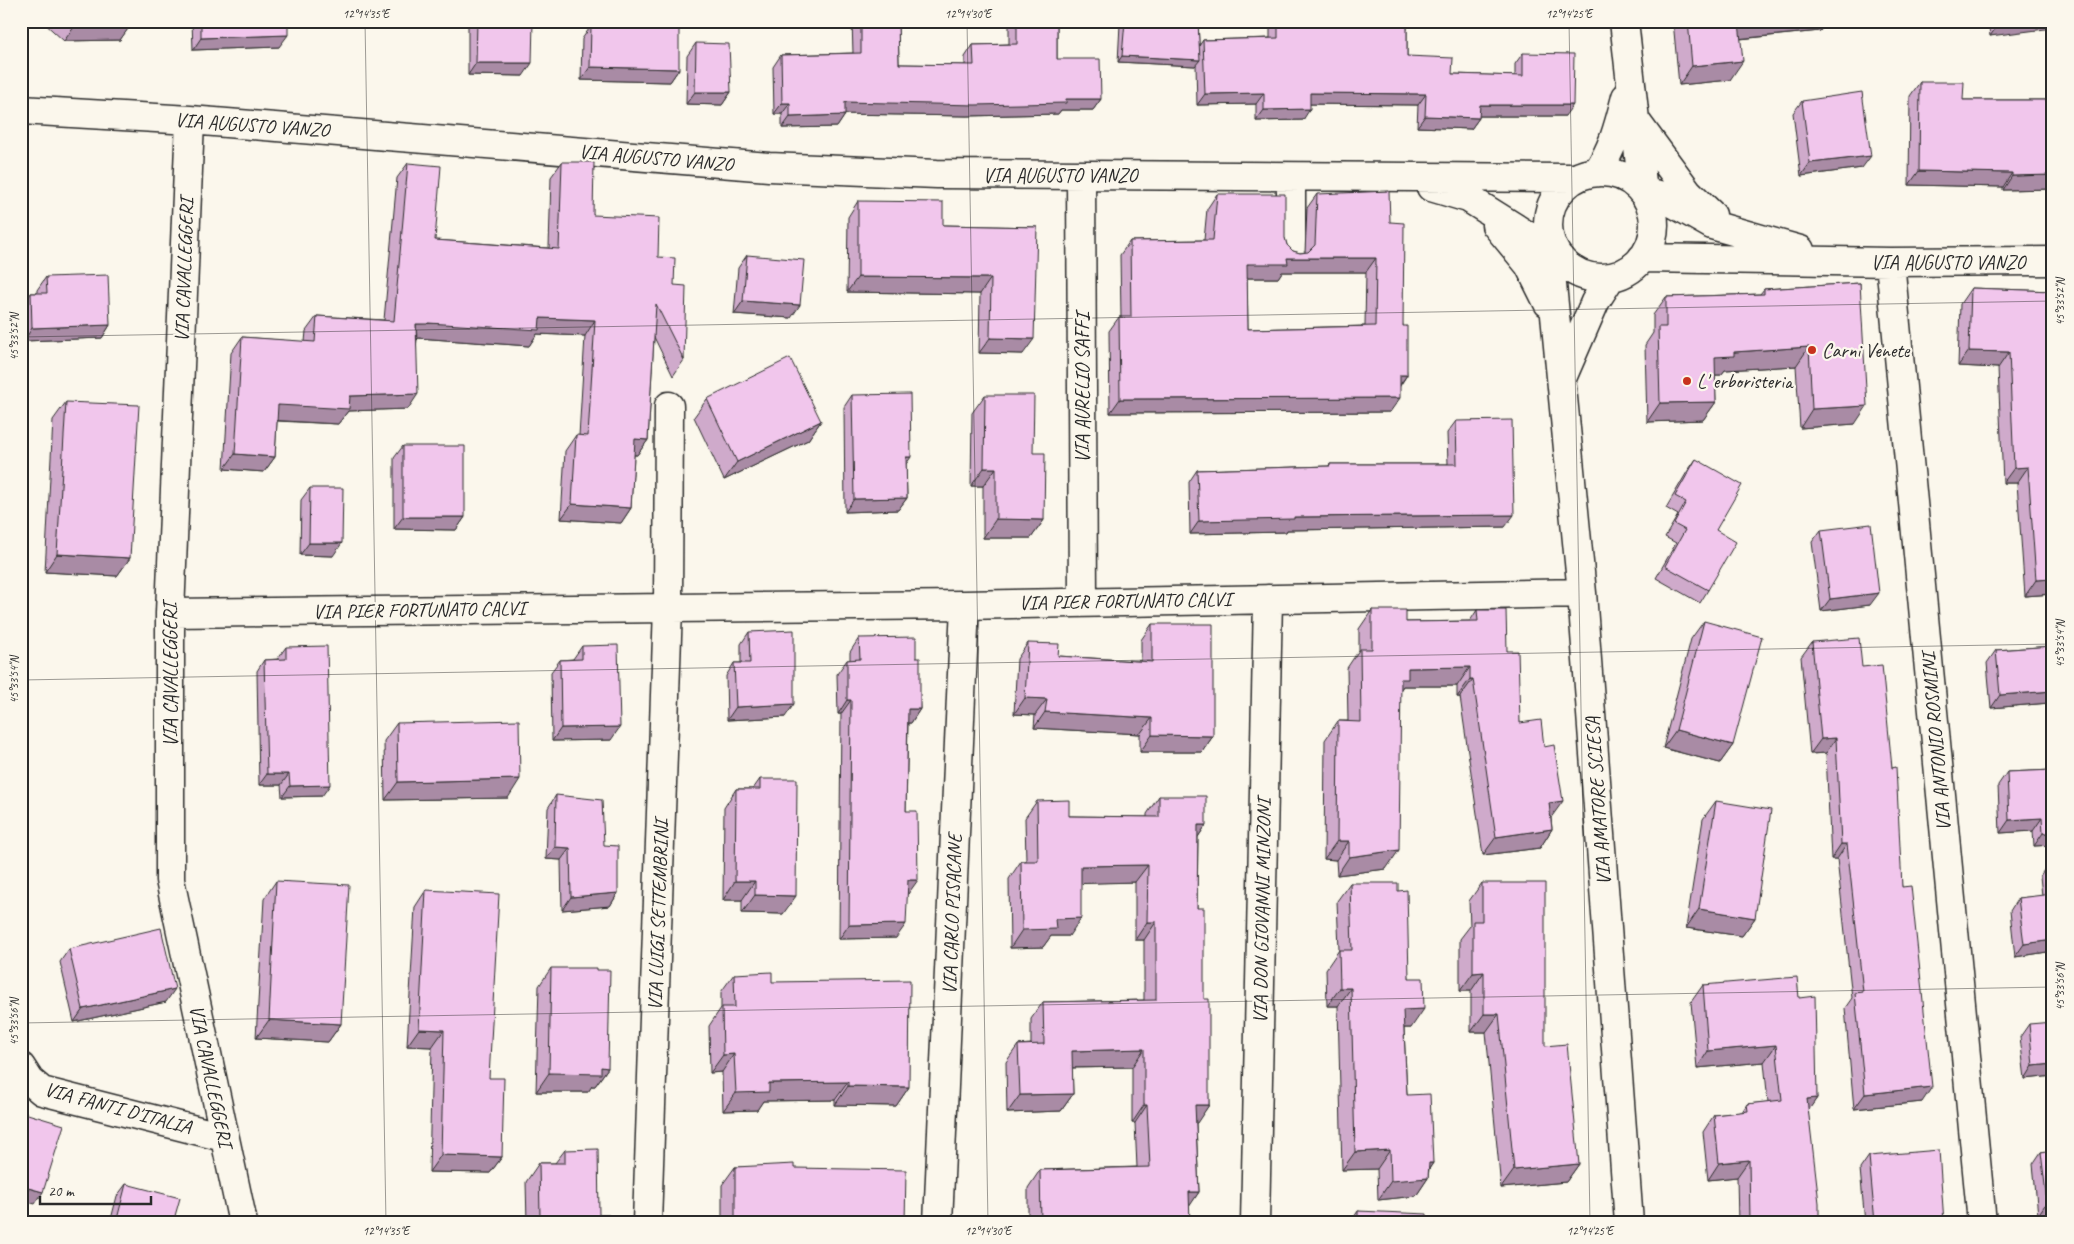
<svg xmlns="http://www.w3.org/2000/svg" width="2074" height="1244" font-family="Caveat,sans-serif">
<rect width="100%" height="100%" fill="#fbf7ec"/>
<filter id="ink" filterUnits="userSpaceOnUse"><feTurbulence type="fractalNoise" baseFrequency=".02" numOctaves="2"/><feDisplacementMap in="SourceGraphic" scale="10" xChannelSelector="R" yChannelSelector="G"/><feConvolveMatrix kernelMatrix="1 2 1 2 8 2 1 2 1" color-interpolation-filters="sRGB"/></filter>
<g filter="url(#ink)">
<g fill="none" stroke-linecap="round" stroke-linejoin="round">
<defs>
<path id="minor" d="M1624,21l19,171 16,3 53,30 88,25
M21,110l169,10 579,47 168,7 638,4
M190,120l-20,493v267l73,343
M1635,120l53,72 24,23
M1597,172c16,-23 22,-48 29,-75
M1548 225a53 53 0 1 1 106 0a53 53 0 1 1-106 0Z
M1081,175l2,427
M1431,187l37,11 65,41 20,9
M1496,225l33,40 19,38
M1291,252v-75
M1556,254l-5,20 31,319 47,630
M1642,258l248,4 163,-1
M1890,262l92,961
M1562,378l33,-76 16,-25
M170,613l795,-8 617,-12
M21,1067l9,14 12,10 181,46
M647,1223l21,-616 1,-201
M938,1223l27,-618
M1255,1223l13,-624"/>
</defs>
<!-- minor casing -->
<use href="#minor" stroke="#2b2b2b" stroke-width="31"/>
<!-- minor -->
<use href="#minor" stroke="#fbf7ec" stroke-width="28"/>
</g>
<!-- wall -->
<path fill="#cfaacb" stroke="#2b2b2b" fill-rule="evenodd" d="M42,21h91l-13,19 -56,1z
M192,21h96l-9,26 -86,3z
M468,21h65l-10,55 -55,-1z
M852,21h46l1,43 66,1v-8l8,-12 36,-1v-23h48v38l44,40 -8,11h-32l-3,4 -91,2 -122,-2v1l-8,12 -55,1v-14h-8l-1,-47 8,-12 72,-2z
M1122,21h76l1,25 4,-6 67,-2v-12l3,-5h134v35l45,18 63,2v-12l8,-11 42,63h-86v2l-8,11 -54,-2 1,-22 -108,-1 -7,16 -47,1v-17l-59,1 -1,-40 -1,1 -77,-4 2,-38z
M1673,21h154l-7,10 -80,8 -10,41 -51,5z
M1988,21h65l-63,15z
M591,26l88,43 -9,13 -89,-2 1,-41z
M696,43l35,49 -9,13 -36,-1 1,-48z
M1920,82l43,18h90v89l-50,1v-3l-94,-2 1,-89z
M1802,101l60,67 -61,8 -8,-63z
M562,162l31,53 65,42 16,28 10,75 -11,16 -19,-39 -6,103 -11,15h-3l-3,53 -10,15 -60,-4 4,-68 11,-16 3,1 6,-100 -48,-2 -8,12 -111,-8 -1,2 -9,69 -60,2 -10,13 -61,-3 -2,36 -11,15 -40,-3 7,-116 11,-16 63,5 1,-11 11,-15 67,4 13,-142 11,-15 27,77 114,8 2,-71z
M1217,194l68,44 2,7 6,6 7,2 5,-1 2,-44 10,-14 73,28 13,104 4,49 -7,11 -10,26 -280,1 -1,-82 10,-14h2l-1,-62 10,-14 74,-1 3,-31zM1282,272h84l-1,54 -117,3 -1,-51h31z
M858,201l85,24 94,2 -14,127 -44,-1 1,-59 -133,-2 1,-75z
M747,255l44,63 -57,-4 4,-46z
M46,277l64,48 -8,13 -78,3 -2,-35 9,-13h6v-3z
M1860,283l-5,141 -55,4 -4,-62 -71,4 -4,5h-6l1,27 -13,18 -56,2 -2,-77 8,-12v-18l13,-18 94,-3 4,-5z
M1971,288l82,3v303l-28,2 -8,-113h-14l-5,-115 -40,-2 2,-62z
M852,395l54,68 1,35 -9,12 -53,2 -1,-105z
M985,395l59,125 -13,18h-48v-52h-12l1,-73z
M707,399l114,22 -13,19 -84,40 -30,-63z
M66,402l64,156 -13,18 -72,-4 8,-152z
M1456,421l49,106 -218,3 -1,2 -96,2 -1,-52 8,-12 132,-4 1,-2h118l-1,-31z
M403,446l62,71 -9,13 -62,-1v-71z
M1696,459l20,71 -8,60 -8,13 -44,-25 20,-35 -11,-6 13,-22 -12,-7 21,-36z
M310,488l23,68 -33,-1 1,-55z
M1821,530l49,75 -49,6 -9,-69z
M1372,610l34,12 64,-1 7,-11 30,41 13,72 31,95 1,11 -12,19 -57,7 -23,-158h-3v-11h-54l-3,4 -14,179 -49,6 -1,-15 -12,-1 1,-119 13,-19h10l-1,-53 12,-18v-21z
M1704,621l29,124 -13,18 -57,-15 28,-109z
M1152,624l61,112 -11,16h-62v-18l-106,-6 1,-13 -21,-1 3,-55 11,-16 30,13 83,5v-21z
M749,632l36,85 -58,3 -1,-44 8,-13h7v-19z
M859,638l57,20 4,51 -9,14h-3l-2,88 2,83h-1l-11,44 -57,1 2,-225h-3l-1,-40 10,-14h3v-8z
M1812,642l50,25 40,220 20,215 -68,7 -9,-101 7,-10 -15,-139h-6l-5,-106 -16,1 -9,-97z
M582,646l29,94 -59,1 -1,-69 9,-12 13,-1z
M2053,646v53l-4,4 -58,5 -4,-45 9,-13z
M286,647l36,149 -40,1 -1,-12h-22l-2,-114 7,-11 14,-1v-1z
M397,723l111,75 -123,2 -1,-59z
M2053,770v75l-19,1 -1,-15 -33,2 -2,-48 9,-13z
M760,779l23,135 -41,-1v-13h-19l1,-92 12,-19h17z
M556,795l48,50 14,48 -8,13 -48,4 -1,-50 -15,-1 2,-51z
M1159,796l47,29 -8,12 -1,71 7,91 5,106 -13,18 3,69 -10,14 1,17h-162v-35l12,-18 97,-3 -2,-44h-3v-56l-60,1 1,26 -12,17 -54,2 -1,-51 12,-17 13,-1v-25l12,-17 101,-2v-60h-9v-58l-54,1 -12,53h-18l-8,11 -33,1 -1,-69 12,-18h5l-1,-43 12,-17 32,15 78,1v-3z
M1716,801l39,117 -13,18 -56,-8 17,-109z
M2053,863v105h-4l-2,-16 -32,5 -5,-46 8,-13 24,-2 -2,-20 8,-12z
M276,881l65,143 -13,18 -72,-4 8,-139z
M1350,883l48,8 11,87 2,50h-7l3,67 26,68 -4,6 -1,9 -12,18 -38,4 -1,-31 -35,1 -4,-164h-11l-1,-37 13,-19 -2,-49z
M1482,883l63,163 34,118 -13,18 -65,6 -15,-156h-15v-41h-11v-52l10,-13 -1,-25z
M426,890l76,267 -12,16 -61,-1 3,-125 -25,-1 8,-139z
M69,949l97,53 -92,20 -14,-60z
M551,968l57,100 -13,18h-3l-4,6h-52l3,-106z
M734,974l38,8 137,105 -13,19 -61,-1v-5l-72,1 -6,9 -34,1 -1,-39 -12,1 -1,-47 12,-18v-16z
M1703,985l96,13 18,100 -9,12 11,113h-81l-1,-46 -29,3 -5,-48 11,-17 28,-3 5,-8 21,-2 -4,-40 -67,6 -6,-66z
M2029,1024l24,52 -28,3 -5,-42z
M565,1150l34,65 11,8h-83l-1,-41 13,-19h16z
M2053,1150v63l-15,2 -5,-51 8,-12z
M1869,1156l73,53 2,14h-79l-5,-54z
M735,1167l59,1 111,55h-183v-38z
M126,1184l47,39h-63l7,-27z
M1358,1211l69,12h-77z"/>
<!-- shaded-wall -->
<path fill="#a98ba5" stroke="#2b2b2b" d="M1743,21h84l-7,10 -94,9 13,-18z
M2001,21h52v7l-63,8z
M133,22l-13,18 -56,1 13,-18z
M288,35l-9,12 -86,3 8,-12z
M1122,56l78,4 -5,6 -77,-4z
M1743,61l-13,19 -51,5 13,-19z
M476,63h56l-9,13 -55,-1z
M590,67l89,2 -9,13 -89,-2z
M695,92h36l-9,13 -36,-1z
M1264,93l-8,11 -59,1 8,-11z
M1310,93l116,1 -8,11 -116,-1z
M1066,99h35l-8,11h-32l-3,4 -91,2 -130,-2 8,-12z
M782,103h8l-8,11h-8z
M1480,105h93l-8,11h-93z
M1310,109l-7,11 -47,1 8,-11z
M845,115l-8,12 -55,1 8,-11z
M1425,116l54,2 -8,11 -54,-2z
M1871,156l-9,12 -61,8 9,-13z
M1919,171l93,2 -9,14 -94,-2z
M2053,175v14l-50,1 9,-14z
M1287,258h89l-10,14h-84l-4,6h-41l10,-14z
M858,277l133,1 -11,16 -133,-2z
M743,301l57,4 -9,13 -57,-4z
M540,318l55,2 -10,16 -48,-2 -8,12 -111,-8 -1,2 -1,-16z
M110,325l-8,13 -78,3 8,-13z
M990,338l44,1 -11,15 -44,-1z
M1809,347l-13,19 -71,4 -4,5h-19l13,-18 19,-5z
M1969,351l40,1 -11,16 -40,-2z
M1400,375h7l-10,14z
M418,394l-10,15 -60,2 -10,13 -71,-4 11,-15 72,-9z
M1400,398l-10,14 -280,1 10,-14z
M1716,402l-13,18 -56,2 13,-19z
M1867,406l-12,18 -55,4 12,-19z
M821,421l-13,19 -84,40 13,-18z
M635,439l13,1 -11,15 -12,-1z
M235,454l40,3 -11,15 -40,-3z
M906,457h5l-9,13z
M2028,467l-11,16h-14l11,-15z
M984,468h12l-13,18h-12z
M907,498l-9,12 -53,2 9,-13z
M572,504l59,4 -10,15 -60,-4z
M1514,515l-9,12 -218,3 -1,2 -96,2 9,-13 95,-4z
M403,517h62l-9,13 -62,-1z
M996,519l48,1 -13,18h-48z
M309,543h33l-9,13 -33,-1z
M57,554l73,4 -13,18 -72,-4z
M2053,579v15l-28,2 11,-16z
M1879,593l-9,12 -49,6 9,-12z
M1470,667l-13,19h-54l-8,12h-7l20,-30z
M1470,679h3l-13,18h-3z
M2053,691v8l-4,4 -58,5 9,-13z
M1025,698l22,1 -12,16 -21,-1z
M847,700h4l-10,14h-3z
M794,704l-9,13 -58,3 9,-13z
M908,709h12l-9,14h-13z
M1045,712l107,6 -12,16 -106,-6z
M620,727l-9,13 -59,1 9,-13z
M1676,730l57,15 -13,18 -57,-15z
M1152,735l61,1 -11,16h-62z
M1836,738l-10,15 -16,1 11,-15z
M267,774h22l-8,11h-22z
M520,779l-12,19 -123,2 13,-18z
M330,785l-8,11 -40,1 8,-11z
M1563,801l-13,18 -1,-16z
M2042,818l-9,13 -33,2 9,-13z
M1198,825h8l-12,18z
M1552,829l-12,19 -57,7 13,-18z
M2043,833h10v12l-19,1z
M1337,841h12l-13,19 -12,-1z
M1841,844h6l-10,15h-6z
M555,847l15,1 -9,12 -15,-1z
M1399,850l-13,19 -49,6 12,-18z
M1148,865l-13,17 -67,2 13,-18z
M908,880h10l-10,14h-10z
M735,881h20l-13,19h-19z
M618,893l-8,13 -48,4 9,-13z
M755,895l41,1 -13,18 -41,-1z
M1699,909l56,9 -13,18 -56,-8z
M1081,918l-12,18h-18l-8,11 -33,1 12,-18 33,-11z
M1147,922h9l-12,18h-9z
M906,924l-10,14 -57,1 10,-14z
M2053,940v4l-6,8 -32,5 9,-13z
M2053,963v5h-4z
M1484,972l-13,19h-11l13,-18z
M1340,988h11l-13,18h-11z
M175,989l-9,13 -92,20 9,-13z
M1424,1009l-13,19h-21l13,-18z
M1484,1014h15l-13,18h-15z
M269,1020l72,4 -13,18 -72,-4z
M419,1029l25,1 -12,17 -25,-1z
M1776,1045l-12,17 -67,6 11,-17z
M1144,1049l-12,18 -72,1 12,-17z
M734,1054l-12,18 -12,1 13,-18z
M2053,1064v12l-28,3 8,-13z
M601,1067l7,1 -13,18h-3l-4,6h-52l13,-19z
M848,1082l-13,18 -72,1 -6,9 -34,1 13,-18 33,-10z
M848,1086l61,1 -13,19 -61,-1z
M1932,1087l-10,15 -68,7 11,-15z
M1073,1094l-12,17 -54,2 13,-18z
M1817,1098l-11,16 1,-15z
M1144,1105h3l-12,18h-3z
M1195,1105h14l-12,18h-14z
M1390,1150l-13,19 -35,1 13,-18z
M441,1155l61,2 -12,16 -61,-1z
M1749,1160l-12,17 -29,3 11,-17z
M1429,1163h4l-11,16 6,-1 -12,18 -38,4 13,-19z
M1579,1164l-13,18 -65,6 13,-18z
M21,1186l22,6 -8,12 -14,-4z
M1189,1192h10l-12,18z
M2053,1201v12l-15,2 9,-13z
M553,1216l-4,7h-14l5,-6z"/>
<!-- building -->
<path fill="#f1c6ec" stroke="#2b2b2b" fill-rule="evenodd" d="M76,21h57v1l-56,1z
M201,21h87v14l-87,3z
M477,21h56l-1,42h-56z
M861,21h37l1,43 75,1 -1,-20 44,-1v-23h40v38h43l1,40h-35v4l-91,2 -130,-3v13l-55,2v-14h-8l-1,-48 80,-2z
M1125,21h73l2,39 -78,-4z
M1278,21h129v35l46,2 -1,16 71,2v-23l51,1 -1,51h-93l-1,13 -54,-2 1,-22 -116,-1v16l-46,1v-17l-59,1 -2,-54 75,-2z
M1688,21h55l-4,1 4,39 -51,5z
M591,26l88,3v40l-89,-2z
M696,43l33,1 2,48h-36z
M1920,82h44l-1,18h90v75l-41,1v-3l-93,-2z
M1862,92l9,64 -61,7 -8,-62z
M562,162h32l-1,53 66,3 -1,39 17,1 -1,27 12,1 -2,74 -28,-56 -8,136 -13,-1 -4,69 -59,-4 4,-69 12,1 7,-116 -55,-2 -1,12 -111,-7 -1,1h-11l2,70 -68,2 -1,13 -71,-4 -3,52 -40,-3 7,-117 73,5 2,-26 77,5 14,-158 33,3 -6,74 124,9z
M1389,191l1,31 14,1 -1,103h4v49h-7v23l-280,1 -1,-82h12l-1,-76 83,-1 4,-46h68v44l2,7 6,6 7,2 8,-1 7,-7 2,-51zM1287,258h89l-1,68 -127,3 -1,-65h41z
M858,201l85,1v23l94,2 -3,112 -44,-1 1,-60 -133,-1z
M747,255l57,5 -4,45 -57,-4z
M108,275l2,50 -78,3 -1,-35h16l-1,-16z
M1860,283l7,123 -55,3 -3,-62 -75,5v4l-19,1 1,45 -56,1 -2,-76h8v-30l98,-3v-5z
M1971,288l82,3v288l-17,1 -8,-113 -14,1 -5,-116 -40,-1z
M790,358l31,63 -84,41 -30,-63z
M910,394l1,63h-5l1,41 -53,1 -2,-104z
M985,395h49l-1,58h12l-1,67 -48,-1v-51h-12z
M66,402l73,3 -9,153 -73,-4z
M1512,420l2,95 -220,2v2l-95,2 -2,-51 133,-4v-2h127l-1,-43z
M403,446h62v71h-62z
M1696,459l46,26 -26,45 20,12 -28,48 -43,-24 20,-36 -11,-6 12,-22 -11,-6z
M310,488h33l-1,55h-33z
M1871,524l8,69 -49,6 -9,-69z
M1372,610h34v12l72,-1 -1,-11h29l1,41h11l2,72 21,-3 3,27 10,-2 9,56 -14,2 3,26 -56,8 -23,-158h-3v-12l-62,1v11h-7l-2,171 -50,7v-16h-12l1,-120 23,1 -1,-73h12z
M1704,621l58,16 -29,108 -57,-15z
M1152,624h61v112l-61,-1v-17l-107,-6 2,-13 -22,-1 3,-55 31,1 -1,12 94,6z
M794,630v74l-58,3 -2,-44h16l-1,-31z
M916,637v21h4v51h-12l-2,102h11l1,69h-10l-2,44 -57,1 2,-225h-4v-40l13,-1 -1,-21z
M1859,638l3,29 20,-2 10,103 4,-1 6,120 9,-1 21,201 -67,7 -10,-101 8,-1 -16,-148h-6l-5,-106 -15,1 -9,-97z
M618,645l2,82 -59,1 -1,-68 22,-1v-13z
M327,646l3,139 -40,1 -1,-12h-22l-3,-114 22,-1v-12z
M2053,646v45l-53,4 -4,-45z
M519,720l1,59 -122,3 -1,-59z
M2053,770v63h-10l-1,-15 -33,2 -2,-48z
M760,779h37l-1,117 -41,-1v-14h-20l1,-92h24z
M556,795l46,5 2,45 14,1v47l-47,4 -1,-49 -15,-1z
M1159,796h47v29h-8l-1,83h7v91h5v106h-14l4,87h-10l1,31h-149l-1,-53 110,-3 -3,-62h-3v-56l-72,2 1,43 -53,1 -2,-50 26,-1 -1,-42 113,-2v-78h-9l1,-57 -67,1v52l-26,1 1,10 -34,1 -1,-69h17l-1,-60 32,-1v16l90,1z
M1716,801l55,9 -16,108 -56,-9z
M2053,863v77l-29,4 -6,-46 34,-4 -4,-30z
M276,881l73,4 -8,139 -72,-4z
M1350,883h48v8l9,-1 2,88h14l1,31 -21,1 4,85 23,-1 3,69h-4l-1,15 -37,3 -1,-31 -35,2 -4,-164h-11l-1,-38h13z
M1482,883h63v163l22,-2 12,120 -65,6 -15,-156h-15v-42l-11,1v-52h9z
M426,890l73,4 -10,184h15l-2,79 -61,-2 3,-125 -25,-1z
M161,928l14,61 -92,20 -14,-60z
M551,968h46v2h13l-2,98 -7,-1v7l-52,-1z
M772,972v10l138,-2 -1,107 -61,-1v-4l-79,1v9l-33,1 -2,-39 -11,1 -1,-48h13l-1,-33z
M1797,977l2,21 16,-2 2,102 -10,1 12,104v20h-69l-1,-63 -30,3 -5,-48 34,-4 -1,-7 35,-4 -6,-55 -68,6 -5,-66z
M2053,1022v42l-20,2 -4,-42z
M21,1112l43,13 -21,67 -22,-6z
M598,1149l1,66h10l1,8h-57v-7l-13,1 -1,-54h26v-13z
M1939,1150l5,73h-69l-6,-67z
M2053,1150v51l-6,1 -6,-50z
M794,1164v4l112,2 -1,53h-170v-56z
M126,1184l54,14 -7,25h-57z
M1358,1211l69,3v9h-69z
M1490,1218l49,4v1h-49z"/>
</g>
<!-- ticks -->
<path fill="none" stroke="#2b2b2b" stroke-width="1" stroke-opacity="0.45" d="M365,21l21,1202M967,21l21,1202M1569,21l21,1202M21,337l2032,-36M21,680l2032,-36M21,1023l2032,-36"/>
<!-- markers -->
<g fill="#c8321e" stroke="#fbf7ec" stroke-width="2">
<circle cx="1812" cy="350" r="5"/>
<circle cx="1687" cy="381" r="5"/>
</g>
<g text-anchor="middle" dominant-baseline="central" stroke-width="4.5" stroke-linejoin="round" paint-order="stroke">
<!-- street labels -->
<g font-size="20" fill="#2b2b2b" stroke="#fbf7ec">
<text transform="translate(252 125) rotate(4)">VIA AUGUSTO VANZO</text>
<text transform="translate(656 158) rotate(5)">VIA AUGUSTO VANZO</text>
<text x="1060" y="175">VIA AUGUSTO VANZO</text>
<text x="1948" y="262">VIA AUGUSTO VANZO</text>
<text transform="translate(184 270) rotate(-88)">VIA CAVALLEGGERI</text>
<text transform="translate(1082 388) rotate(-90)">VIA AURELIO SAFFI</text>
<text transform="translate(1125 601) rotate(-1)">VIA PIER FORTUNATO CALVI</text>
<text transform="translate(419 610) rotate(-1)">VIA PIER FORTUNATO CALVI</text>
<text transform="translate(170 675) rotate(-90)">VIA CAVALLEGGERI</text>
<text transform="translate(1936 742) rotate(-95)">VIA ANTONIO ROSMINI</text>
<text transform="translate(1598 801) rotate(-94)">VIA AMATORE SCIESA</text>
<text transform="translate(1262 911) rotate(-89)">VIA DON GIOVANNI MINZONI</text>
<text transform="translate(952 914) rotate(-88)">VIA CARLO PISACANE</text>
<text transform="translate(658 915) rotate(-88)">VIA LUIGI SETTEMBRINI</text>
<text transform="translate(211 1076) rotate(78)">VIA CAVALLEGGERI</text>
<text transform="translate(118 1108) rotate(15)">VIA FANTI D'ITALIA</text>
</g>
<!-- poi labels -->
<g font-size="20" fill="#2b2b2b" stroke="#fbf7ec" text-anchor="start">
<text x="1822" y="350">Carni Venete</text>
<text x="1697" y="381">L' erboristeria</text>
</g>
</g>
<!-- margin -->
<rect width="2074" height="1244" fill="none" stroke="#fbf7ec" stroke-width="55"/>
<!-- scale -->
<path d="M40 1196v8h111v-8" fill="none" stroke="#2b2b2b" stroke-width="2.5"/>
<text x="48" y="1196" font-size="15" fill="#2b2b2b" stroke="#fbf7ec" stroke-width="4" paint-order="stroke">20 m</text>
<rect x="28" y="28" width="2018" height="1188" fill="none" stroke="#2b2b2b" stroke-width="2"/>
<g font-size="12" text-anchor="middle" fill="#2b2b2b">
<text x="366" y="18">12°14'35"E</text>
<text x="968" y="18">12°14'30"E</text>
<text x="1569" y="18">12°14'25"E</text>
<text transform="translate(2060 302) rotate(-90)" y="4">45°33'52"N</text>
<text transform="translate(14 337) rotate(-90)" y="4">45°33'52"N</text>
<text transform="translate(2060 644) rotate(-90)" y="4">45°33'54"N</text>
<text transform="translate(14 680) rotate(-90)" y="4">45°33'54"N</text>
<text transform="translate(2060 987) rotate(-90)" y="4">45°33'56"N</text>
<text transform="translate(14 1022) rotate(-90)" y="4">45°33'56"N</text>
<text x="386" y="1235">12°14'35"E</text>
<text x="988" y="1235">12°14'30"E</text>
<text x="1590" y="1235">12°14'25"E</text>
</g>
</svg>
